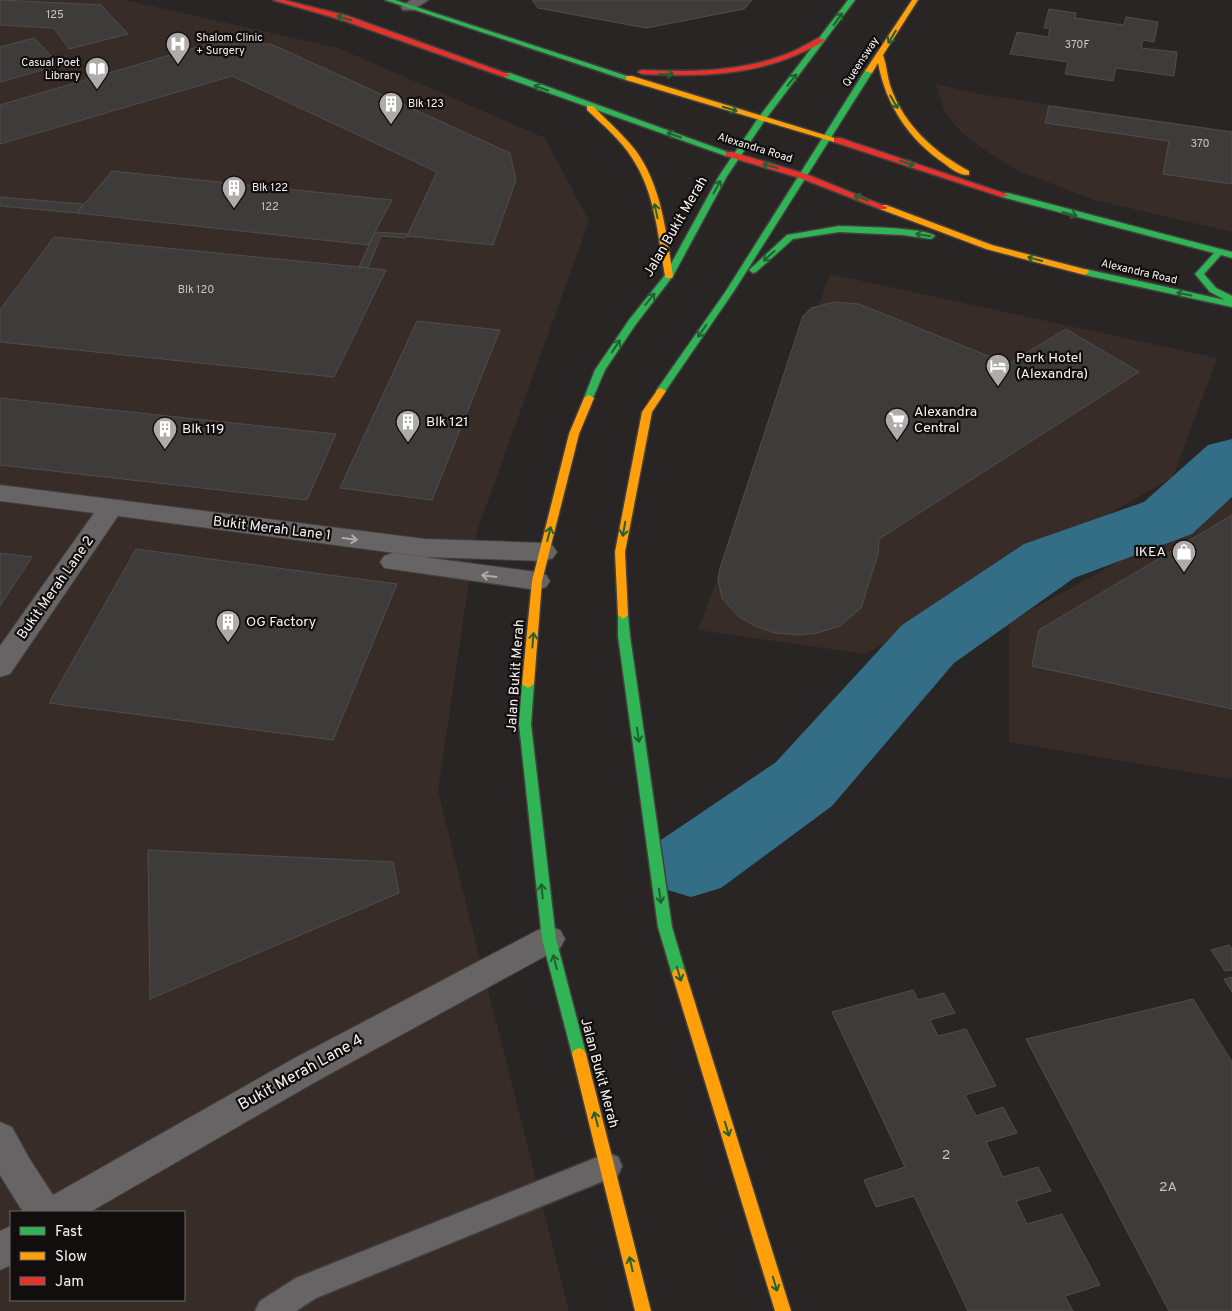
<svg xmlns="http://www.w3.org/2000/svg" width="1232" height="1311" font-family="Overpass,sans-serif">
<rect width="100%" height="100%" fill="#292524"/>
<!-- built -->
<path fill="#372c28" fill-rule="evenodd" d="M0,0h125l213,48 207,90 44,83 -113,313 -38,257 131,520h-569zM11,1212h173v88h-173z
M936,84l43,10 253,37v101l-138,-32 -78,-30 -33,-21 -23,-18 -16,-20z
M830,274l387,84 -44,119 -308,177 -167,-24z
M1232,499v280l-223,-37v-120z"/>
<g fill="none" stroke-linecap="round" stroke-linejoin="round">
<!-- river -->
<path fill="#336d86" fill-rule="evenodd" d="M1232,439v58l-40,37 -118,44 -120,85 -122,143 -111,82 -30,9 -30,-9 -12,-24 12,-24 115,-78 126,-137 122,-81 120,-42 64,-57z"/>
</g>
<!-- building -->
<path fill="#3e3b3b" stroke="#504d4c" d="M0,0l101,5 27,29 -59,15 -15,-21 -54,-3z
M532,0h220l-8,9 -98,19 -108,-20z
M1049,9l27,4 -1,5 49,7 2,-8 32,5 -4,20 -11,-2 -2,8 36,4 -3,24 -58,-8 -3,13 -48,-7 3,-12 -58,-8 7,-22 31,5 2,-9h-6z
M34,38l26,27 -60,17v-35z
M211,43l60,1 239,109 6,27 -23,65 -86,-9 30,-64 -205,-96 -232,68v-39z
M1049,106l183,26v52l-69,-10 6,-33 -124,-18z
M112,171l280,29 -24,45 -291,-32z
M0,197l83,7 -6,9 -77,-7z
M375,232l33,2 -2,4 -25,-2 -13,32 -9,-1z
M54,237l305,30 27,3 -52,107 -334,-35v-32z
M834,302l25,2 149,60 58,-35 73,43 -260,167 -1,15 -17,54 -21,18 -23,7 -18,2 -24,-2 -20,-7 -16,-9 -17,-19 -4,-19 2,-11 83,-252 8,-8z
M417,321l83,9 -68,170 -92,-12z
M0,398l336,36 -29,66 -307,-35z
M1232,515v194l-200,-43 7,-36z
M136,549l261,35 -64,156 -284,-37z
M0,553l32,4 -32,49z
M148,850l245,12 6,31 -249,106z
M1229,945l3,4v21l-7,1 -14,-21z
M1232,977v15l-8,-13z
M913,990l5,10 26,-7 11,20 -25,7 8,16 28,-7 30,57 -31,9 11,21 27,-9 14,26 -31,9 17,35 35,-10 13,24 -35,10 11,23 35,-10 38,71 -35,11 8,15h-105l-54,-115 -38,11 -12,-27 41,-13 -73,-155z
M1193,999l39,63v249h-63l-143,-272z"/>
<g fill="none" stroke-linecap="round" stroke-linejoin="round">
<defs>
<path id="lane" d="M411,0h17l-15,10h-10l-2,-3z
M608,1153l10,4 4,9 -4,9 -302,123 -20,13h-41l5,-10 36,-23z"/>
<path id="street" d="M0,485l425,54 119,4 9,3 4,6 -4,6 -9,3 -119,-4 -307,-41 -108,158 -10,3v-31l94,-133 -94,-12z
M393,553l144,19 9,3 4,6 -4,6 -9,3 -153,-22 -4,-6 4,-6z
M549,926l11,4 5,9 -5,9 -243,133 -227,131h-67l-23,-37v-53l12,5 17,31 24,37 240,-136 245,-129z
M11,1226v39l-11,5v-39z"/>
<path id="fast" d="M385,0h10l238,78 -7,2z
M848,0h7l-90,120 -38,56 -54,100 -37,48 -31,46 -13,30h-6l-2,-2 11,-28 34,-50 36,-45 54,-99 40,-59z
M866,69l7,2 -139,220 -70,102h-6l-2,-2 70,-100z
M504,73h6l223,81 -7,2 -222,-79z
M1002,193h6l224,59v6l-11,-3 -17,19 12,14 16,8v11l-147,-32 -4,-3 4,-3 140,31 -15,-8 -15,-18 19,-21 -212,-56z
M839,226c19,1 84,1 96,10l-4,3 -28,-4 -64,-3 -46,7 -37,33 -3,1 -4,-3 38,-35z
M623,611l5,4 2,21 42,291 14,47 -2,4 -5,2 -5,-2 -2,-4 -14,-47 -40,-291v-21z
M528,680l6,4 -3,40 25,215 30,115 -2,4 -5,2 -5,-2 -2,-4 -30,-115 -23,-215 3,-40z"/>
<path id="slow" d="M912,0h6l-35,55c4,11 4,22 8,33 13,37 44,65 78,83v4c-8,1 -18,-6 -24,-11 -36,-24 -59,-59 -67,-101l-6,10 -7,-2z
M626,76h6l209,64 -7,2 -208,-62z
M587,106h6c14,15 30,28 43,45 26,36 30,82 37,125l-1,2h-6l-1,-2c-7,-40 -10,-84 -33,-118 -12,-19 -29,-33 -45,-48z
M880,205h6l106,40 96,25 1,2 -4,3 -99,-26 -106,-40z
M661,388l5,3 -14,21 -27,140 3,63 -5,4 -5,-4 -3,-63 27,-140 16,-23z
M589,395l5,3 -15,36 -37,147 -8,103 -6,4 -6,-4 10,-103 37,-147 15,-36z
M679,968l5,2 2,4 105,337h-16l-103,-337 2,-4z
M579,1048l5,2 2,4 65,257h-16l-63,-257 2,-4z"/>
<path id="jam" d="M273,0h11l64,16 163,59 -7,2 -162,-57z
M818,38l7,2c-6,5 -14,8 -20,11 -50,25 -109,26 -163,23l-4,-2 4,-2c47,2 97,2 142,-15 12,-4 23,-11 34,-17z
M834,138h6l169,57 -7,2 -168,-55z
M726,152h6l74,22 81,33 -1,2h-6l-80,-31 -74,-22z"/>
</defs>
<!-- lane casing -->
<use href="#lane" stroke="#43403f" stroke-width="3"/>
<!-- street casing -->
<use href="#street" stroke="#43403f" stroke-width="2"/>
<!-- fast casing -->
<use href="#fast" stroke="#43403f" stroke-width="3"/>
<!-- slow casing -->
<use href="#slow" stroke="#43403f" stroke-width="3"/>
<!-- jam casing -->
<use href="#jam" stroke="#43403f" stroke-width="3"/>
<!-- lane -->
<use href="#lane" fill="#666464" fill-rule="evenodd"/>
<!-- street -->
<use href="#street" fill="#666464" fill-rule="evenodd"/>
<!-- fast -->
<use href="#fast" fill="#30b455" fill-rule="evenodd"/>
<!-- slow -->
<use href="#slow" fill="#ff9f0a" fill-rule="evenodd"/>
<!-- jam -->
<use href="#jam" fill="#e5322d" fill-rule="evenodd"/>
</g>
<!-- one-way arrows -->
<defs><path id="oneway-shaft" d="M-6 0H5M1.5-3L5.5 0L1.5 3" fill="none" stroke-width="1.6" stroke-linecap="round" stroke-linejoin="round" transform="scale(1.25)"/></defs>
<g stroke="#206131">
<use href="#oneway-shaft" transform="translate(344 18) rotate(-163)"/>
<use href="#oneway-shaft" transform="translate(838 19) rotate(-54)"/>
<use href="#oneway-shaft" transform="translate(892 37) rotate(121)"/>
<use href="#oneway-shaft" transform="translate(666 74) rotate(-1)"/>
<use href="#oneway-shaft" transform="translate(792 80) rotate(-52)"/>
<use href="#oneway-shaft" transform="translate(541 88) rotate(-161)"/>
<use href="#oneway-shaft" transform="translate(894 102) rotate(60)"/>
<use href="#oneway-shaft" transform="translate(730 109) rotate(17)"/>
<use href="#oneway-shaft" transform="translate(674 135) rotate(-161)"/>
<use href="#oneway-shaft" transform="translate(907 163) rotate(18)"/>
<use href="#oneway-shaft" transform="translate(770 166) rotate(-164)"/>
<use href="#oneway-shaft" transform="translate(717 187) rotate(-62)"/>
<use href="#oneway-shaft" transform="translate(861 198) rotate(-159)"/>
<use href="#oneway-shaft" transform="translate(656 211) rotate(-102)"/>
<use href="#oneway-shaft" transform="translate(1070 214) rotate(16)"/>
<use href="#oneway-shaft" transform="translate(923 235) rotate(-170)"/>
<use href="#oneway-shaft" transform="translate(769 256) rotate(138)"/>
<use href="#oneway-shaft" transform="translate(1035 259) rotate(-165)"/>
<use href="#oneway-shaft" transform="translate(1184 294) rotate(-168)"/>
<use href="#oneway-shaft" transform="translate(650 299) rotate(-51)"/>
<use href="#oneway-shaft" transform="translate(702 331) rotate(125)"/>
<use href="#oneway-shaft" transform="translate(616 346) rotate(-56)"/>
<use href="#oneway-shaft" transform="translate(624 529) rotate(100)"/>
<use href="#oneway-shaft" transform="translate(549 534) rotate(-76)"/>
<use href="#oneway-shaft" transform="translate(533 640) rotate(-85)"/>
<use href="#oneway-shaft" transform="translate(638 735) rotate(82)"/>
<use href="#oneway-shaft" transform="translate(542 891) rotate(-96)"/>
<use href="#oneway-shaft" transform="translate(660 896) rotate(82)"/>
<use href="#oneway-shaft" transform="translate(555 962) rotate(-105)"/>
<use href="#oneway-shaft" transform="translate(679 974) rotate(73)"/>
<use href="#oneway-shaft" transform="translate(596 1119) rotate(-105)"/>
<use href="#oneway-shaft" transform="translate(727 1129) rotate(73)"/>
<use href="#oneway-shaft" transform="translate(631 1264) rotate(-103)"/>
<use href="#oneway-shaft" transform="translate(775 1284) rotate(73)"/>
</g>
<g stroke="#aeacab">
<use href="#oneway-shaft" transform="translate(350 539) rotate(7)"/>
<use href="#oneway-shaft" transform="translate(489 576) rotate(-173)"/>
</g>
<!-- icons -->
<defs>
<symbol id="hospital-pin" viewBox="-11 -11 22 30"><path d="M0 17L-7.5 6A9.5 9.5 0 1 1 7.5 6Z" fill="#afabaa" stroke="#110e0d"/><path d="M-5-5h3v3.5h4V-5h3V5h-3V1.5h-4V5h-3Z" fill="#fff"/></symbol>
<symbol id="library-pin" viewBox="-11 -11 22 30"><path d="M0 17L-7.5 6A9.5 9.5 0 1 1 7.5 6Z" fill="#afabaa" stroke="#110e0d"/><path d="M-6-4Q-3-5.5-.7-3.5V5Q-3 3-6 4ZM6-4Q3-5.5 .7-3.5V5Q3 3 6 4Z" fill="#fff"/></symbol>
<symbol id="building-pin" viewBox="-11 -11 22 30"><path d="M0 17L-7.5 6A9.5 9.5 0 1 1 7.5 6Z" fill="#afabaa" stroke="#110e0d"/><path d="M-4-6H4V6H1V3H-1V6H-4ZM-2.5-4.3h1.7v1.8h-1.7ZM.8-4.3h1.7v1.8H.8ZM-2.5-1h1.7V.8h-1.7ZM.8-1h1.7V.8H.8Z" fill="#fff"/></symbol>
<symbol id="hotel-pin" viewBox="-11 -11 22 30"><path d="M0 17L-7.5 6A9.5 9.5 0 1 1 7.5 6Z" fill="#afabaa" stroke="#110e0d"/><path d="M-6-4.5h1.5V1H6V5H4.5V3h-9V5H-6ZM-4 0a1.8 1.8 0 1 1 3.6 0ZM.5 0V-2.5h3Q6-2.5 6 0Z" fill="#fff"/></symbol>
<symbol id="supermarket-pin" viewBox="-11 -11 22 30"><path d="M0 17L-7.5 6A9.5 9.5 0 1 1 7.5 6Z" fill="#afabaa" stroke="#110e0d"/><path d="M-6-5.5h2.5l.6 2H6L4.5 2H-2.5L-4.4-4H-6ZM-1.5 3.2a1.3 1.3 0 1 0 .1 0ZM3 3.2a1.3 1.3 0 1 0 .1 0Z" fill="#fff"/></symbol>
<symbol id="shop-pin" viewBox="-11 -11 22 30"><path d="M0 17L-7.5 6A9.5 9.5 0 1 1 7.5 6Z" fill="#afabaa" stroke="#110e0d"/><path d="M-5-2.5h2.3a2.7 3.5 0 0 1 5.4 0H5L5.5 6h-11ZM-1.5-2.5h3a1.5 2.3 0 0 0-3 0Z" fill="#fff"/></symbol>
</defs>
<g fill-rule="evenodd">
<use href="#hospital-pin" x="164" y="30" width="28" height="38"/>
<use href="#library-pin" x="83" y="55" width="28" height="38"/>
<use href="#building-pin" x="377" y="90" width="28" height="38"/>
<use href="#building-pin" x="220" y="174" width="28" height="38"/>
<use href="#hotel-pin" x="984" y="352" width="28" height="38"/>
<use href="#supermarket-pin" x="883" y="406" width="28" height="38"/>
<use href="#building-pin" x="394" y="408" width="28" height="38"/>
<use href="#building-pin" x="151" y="415" width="28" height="38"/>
<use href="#shop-pin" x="1170" y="538" width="28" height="38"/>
<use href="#building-pin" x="214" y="608" width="28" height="38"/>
</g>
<g text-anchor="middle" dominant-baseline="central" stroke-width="4.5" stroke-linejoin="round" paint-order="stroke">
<!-- number labels -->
<g font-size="11" fill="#c9c5c4">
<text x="55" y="15">125</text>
<text x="1077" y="45">370F</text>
<text x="1200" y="144">370</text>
<text x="270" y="207">122</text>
<text x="196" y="290">Blk 120</text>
</g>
<!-- far-poi labels -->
<g font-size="11" fill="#f7f3f2" stroke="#110e0d" text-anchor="start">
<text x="196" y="38">Shalom Clinic<tspan x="196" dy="13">+ Surgery</tspan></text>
<text x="80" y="63" text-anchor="end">Casual Poet<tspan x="80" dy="13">Library</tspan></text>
<text x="408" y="104">Blk 123</text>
<text x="252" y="188">Blk 122</text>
</g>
<!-- far-street labels -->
<g font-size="11" fill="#f7f3f2" stroke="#110e0d">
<text transform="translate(861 62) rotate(-57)">Queensway</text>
<text transform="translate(755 148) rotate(17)">Alexandra Road</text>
<text transform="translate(1139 272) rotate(13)">Alexandra Road</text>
</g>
<!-- street labels -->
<g font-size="14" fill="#f7f3f2" stroke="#110e0d">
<text transform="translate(676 227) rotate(-60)">Jalan Bukit Merah</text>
<text transform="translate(272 529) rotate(7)">Bukit Merah Lane 1</text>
<text transform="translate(56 588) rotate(-55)">Bukit Merah Lane 2</text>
<text transform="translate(516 676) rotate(-86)">Jalan Bukit Merah</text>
<text transform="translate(599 1073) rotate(75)">Jalan Bukit Merah</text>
</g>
<!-- poi labels -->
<g font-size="14" fill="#f7f3f2" stroke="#110e0d" text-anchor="start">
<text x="1016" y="358">Park Hotel<tspan x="1016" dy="16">(Alexandra)</tspan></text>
<text x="914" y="412">Alexandra<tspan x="914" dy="16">Central</tspan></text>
<text x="426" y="422">Blk 121</text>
<text x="182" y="429">Blk 119</text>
<text x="1166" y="552" text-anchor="end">IKEA</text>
<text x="246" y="622">OG Factory</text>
</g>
<!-- near-number labels -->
<g font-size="14" fill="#c9c5c4">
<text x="946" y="1155">2</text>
<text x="1168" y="1187">2A</text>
</g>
<!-- near-street labels -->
<g font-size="16" fill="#f7f3f2" stroke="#110e0d">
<text transform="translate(301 1073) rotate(-29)">Bukit Merah Lane 4</text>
</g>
</g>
<!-- legend -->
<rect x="10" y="1211" width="175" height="90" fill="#110e0d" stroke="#6d6a69"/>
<rect x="20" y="1227" width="25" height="8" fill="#30b455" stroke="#6d6a69"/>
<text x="55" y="1236" font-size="15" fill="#f7f3f2">Fast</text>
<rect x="20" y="1252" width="25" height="8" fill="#ff9f0a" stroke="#6d6a69"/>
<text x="55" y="1261" font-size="15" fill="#f7f3f2">Slow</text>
<rect x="20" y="1277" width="25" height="8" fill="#e5322d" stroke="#6d6a69"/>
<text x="55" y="1286" font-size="15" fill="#f7f3f2">Jam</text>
</svg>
